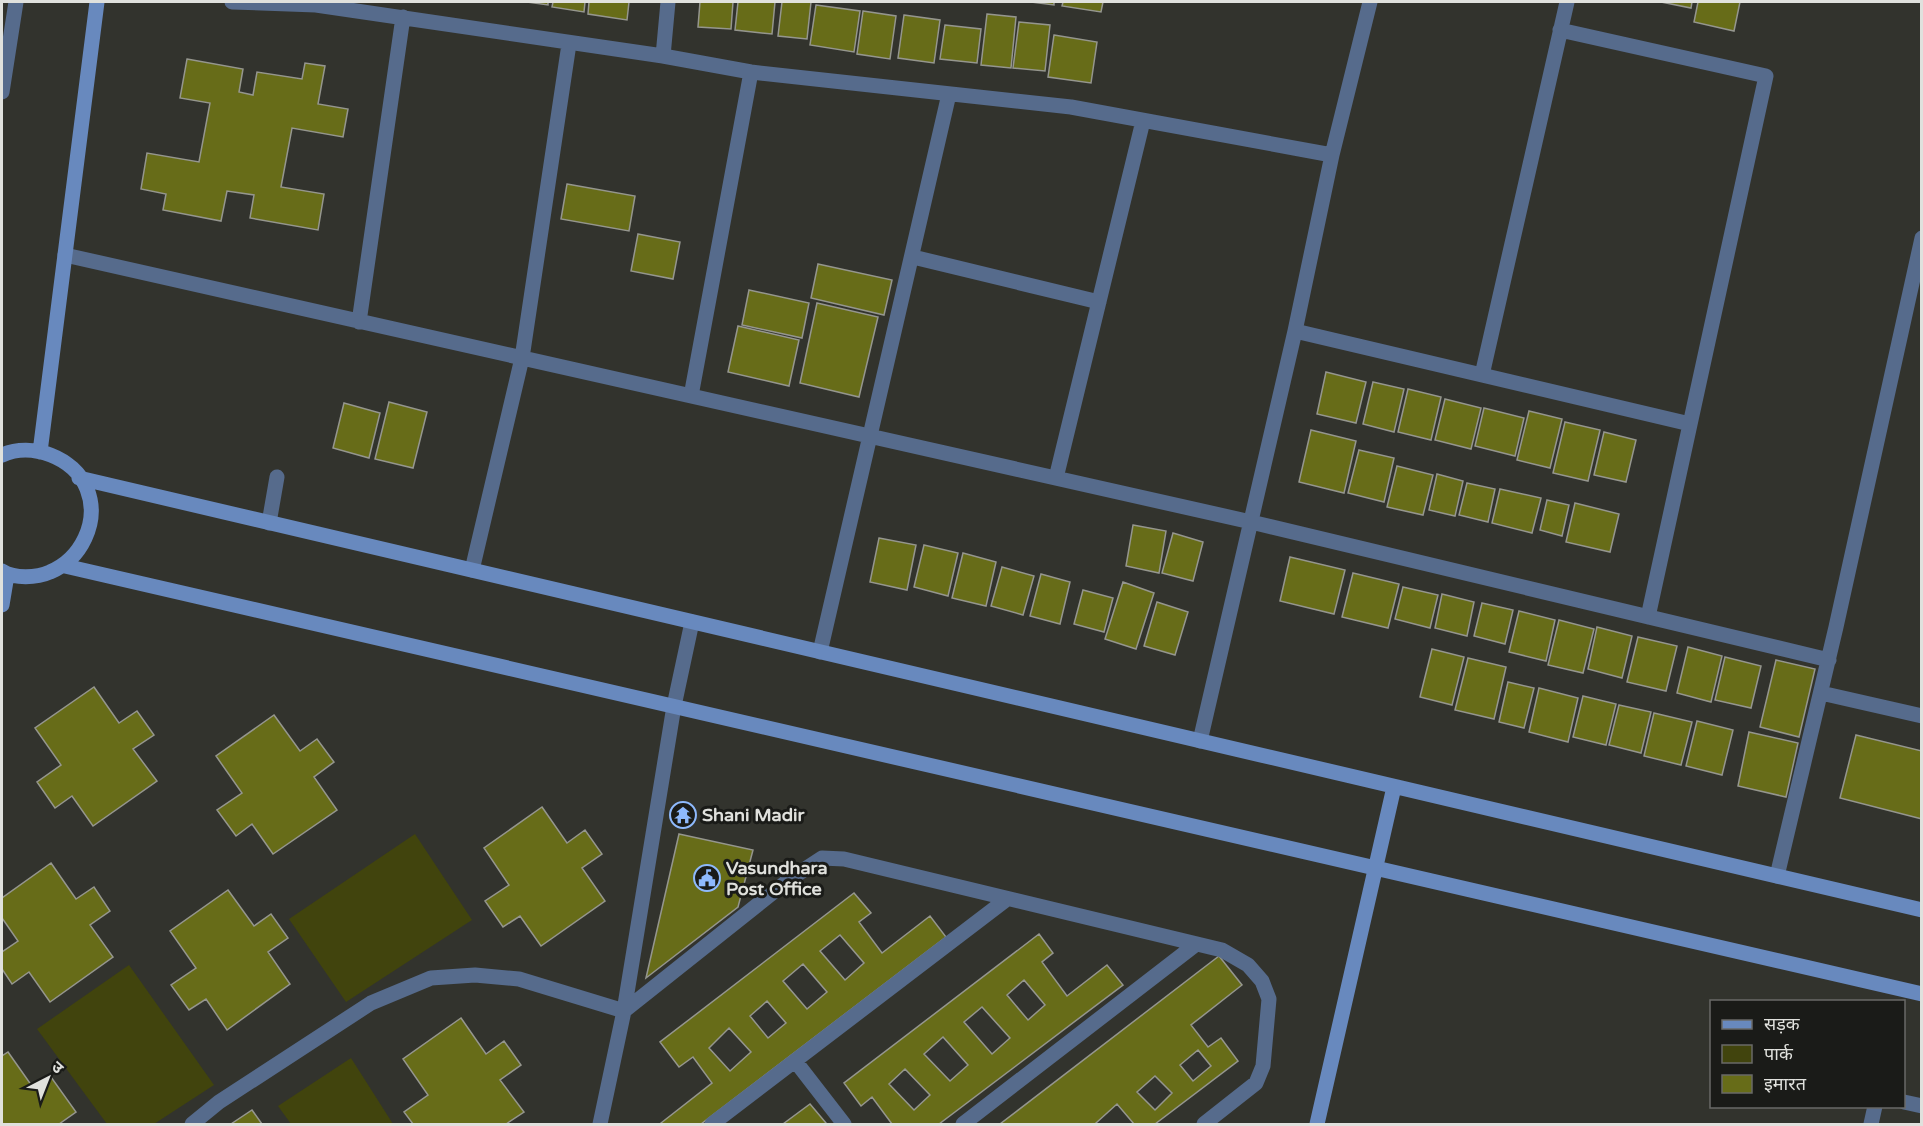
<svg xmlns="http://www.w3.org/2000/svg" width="1923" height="1126" font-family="'Varela Round','Noto Sans Devanagari',sans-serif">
<rect width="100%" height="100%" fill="#32332d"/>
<!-- green -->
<path fill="#41440d" d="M415,834l57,86 -126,82 -57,-83z
M129,965l85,120 -60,39h-47l-70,-95z
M351,1058l42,66h-102l-13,-18z"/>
<!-- building -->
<path fill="#676c18" stroke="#95968e" stroke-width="1.5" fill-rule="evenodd" d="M527,2h21v3z
M553,2h32l-1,10 -32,-5z
M589,2h40l-2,18 -39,-6z
M700,2h33l-2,27 -33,-2z
M738,2h37l-3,32 -37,-4z
M782,2h29l-4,37 -29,-3z
M1031,2h23v3z
M1063,2h40l-2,10 -39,-6z
M1661,2h31l-1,6z
M1698,2h42l-6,29 -40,-9z
M816,5l44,6 -6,41 -44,-7z
M863,11l33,5 -6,43 -33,-5z
M987,14l29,3 -5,51 -30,-3z
M904,15l36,5 -6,43 -36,-5z
M1019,22l31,3 -5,46 -32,-3z
M945,25l36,4 -4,34 -37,-4z
M1054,35l43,7 -6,41 -43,-6z
M187,59l56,10 -4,23 14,3 4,-23 45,7 3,-16 20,3 -7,38 30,5 -5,28 -51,-9 -11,59 43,7 -6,36 -68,-12 4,-23 -27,-4 -6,30 -58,-11 3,-16 -25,-5 6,-36 52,9 11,-59 -30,-5z
M567,184l68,12 -6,35 -68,-12z
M638,234l42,8 -7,37 -42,-8z
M818,264l74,16 -8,35 -73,-17z
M749,290l60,13 -7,35 -60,-13z
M817,303l61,14 -19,80 -59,-14z
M738,326l61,14 -10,46 -61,-14z
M1326,372l40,10 -10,41 -39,-9z
M1373,382l31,7 -10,43 -31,-8z
M1408,389l33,8 -10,43 -33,-8z
M1445,399l36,9 -10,41 -36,-9z
M389,402l38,10 -14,56 -38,-9z
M344,403l36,10 -11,45 -36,-10z
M1484,408l40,10 -9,38 -40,-10z
M1529,411l33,8 -12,49 -33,-8z
M1565,422l35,8 -12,51 -35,-8z
M1311,430l45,11 -12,52 -45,-11z
M1604,432l32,8 -10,42 -32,-7z
M1359,450l35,8 -10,44 -36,-9z
M1397,466l36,9 -10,40 -36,-8z
M1437,474l26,7 -8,35 -26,-6z
M1467,483l28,6 -7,33 -29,-7z
M1500,489l41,9 -9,35 -40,-10z
M1547,500l22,5 -7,31 -22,-6z
M1575,503l44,11 -9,38 -44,-10z
M1133,525l33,6 -7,42 -33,-7z
M1173,533l30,9 -10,39 -31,-8z
M879,538l37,7 -9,45 -37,-8z
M924,545l34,8 -10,43 -34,-9z
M963,553l33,9 -10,44 -34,-8z
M1290,557l55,13 -11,44 -54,-13z
M1002,567l32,9 -11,39 -32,-9z
M1353,573l46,11 -11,44 -46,-11z
M1041,574l29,8 -10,42 -30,-8z
M1123,582l31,11 -18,56 -31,-10z
M1403,587l35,8 -8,33 -35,-9z
M1083,590l30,8 -9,34 -30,-8z
M1442,594l32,8 -7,34 -32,-8z
M1157,602l31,10 -13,43 -31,-9z
M1482,603l31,7 -8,34 -31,-8z
M1519,611l36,9 -9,41 -37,-9z
M1559,620l35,9 -11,44 -35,-8z
M1597,627l35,9 -10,42 -34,-9z
M1638,637l39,9 -11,45 -39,-9z
M1688,647l34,9 -11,46 -34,-9z
M1432,649l32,8 -12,48 -32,-8z
M1725,657l36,9 -10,42 -36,-8z
M1468,658l38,9 -12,52 -39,-9z
M1776,660l39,9 -16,68 -39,-10z
M1508,682l26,6 -10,40 -25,-6z
M94,687l25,36 18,-12 17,24 -21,14 24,32 -64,45 -21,-30 -17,12 -18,-26 24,-17 -26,-37z
M1539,688l39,10 -10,44 -39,-10z
M1583,696l33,8 -10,41 -33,-8z
M1619,705l32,7 -10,41 -32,-8z
M1654,713l38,9 -11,43 -37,-9z
M274,715l26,36 17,-12 17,23 -20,15 23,33 -64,44 -21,-30 -16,12 -19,-26 25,-17 -26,-37z
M1697,721l36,9 -11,45 -36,-9z
M1749,732l49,11 -12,54 -48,-11z
M1856,735l66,16v68l-82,-21z
M542,807l25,36 18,-13 17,24 -20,14 23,33 -64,45 -21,-30 -17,11 -18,-26 24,-16 -25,-37z
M679,834l74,16 -15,57 -92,71z
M51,863l25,36 18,-12 16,24 -20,14 23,32 -63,45 -21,-30 -17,12 -10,-15v-17l16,-11 -16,-23v-20z
M228,890l26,36 17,-12 17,24 -20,14 22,32 -63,46 -21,-31 -17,11 -18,-25 25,-17 -26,-37z
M854,893l17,20 -12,9 23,31 48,-37 16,21 -245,187h-39l-1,-1 51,-40 -19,-26 -14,10 -19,-25zM840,935l24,28 -19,17 -25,-29zM803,964l24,28 -20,17 -24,-28zM767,1001l19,22 -18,15 -18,-22zM729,1028l22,24 -21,19 -21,-23z
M1039,934l14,19 -11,9 25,34 40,-31 16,20 -184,139h-47l-20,-27 -11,9 -17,-23zM1024,980l21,25 -17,15 -21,-25zM982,1007l28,31 -18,16 -28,-32zM943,1037l25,28 -18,16 -26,-27zM905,1069l25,26 -16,15 -25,-26z
M1219,956l23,29 -51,40 17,22 13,-9 17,23 -83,63h-21l-17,-20 -21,19 1,1h-97zM1198,1050l13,16 -18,15 -13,-16zM1155,1076l17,17 -17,17 -18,-18z
M461,1018l25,36 18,-13 17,24 -21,15 24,32 -18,12h-93l-9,-12 24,-17 -25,-36z
M8,1052l26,37 17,-12 25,35 -17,12h-57v-68z
M810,1104l16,19 -2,1h-41z
M252,1110l10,14h-31z"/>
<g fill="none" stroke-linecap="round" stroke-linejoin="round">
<!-- street -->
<path stroke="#566b8c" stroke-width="15" d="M232,2l84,3 347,51 88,16 320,35 261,48
M1560,30l206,46 -118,541
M663,56l5,-54
M2,92l14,-90
M65,255l1186,267 578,138
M913,257l186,45
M359,322l44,-305
M1295,331l395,93
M1482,375l85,-373
M691,396l60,-324
M1056,478l87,-357
M269,523l8,-46
M472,570l50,-212 47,-314
M820,652l129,-558
M1821,693l101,23
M1200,741l95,-410 37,-176 38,-153
M1777,876l59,-249 86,-389
M796,1062l48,62
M1904,1102l18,4
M192,1124l27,-22 152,-99 60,-25 44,-3 44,4 105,32 166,-132 32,-21 22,1 378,91 26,15 14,16 7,18 -6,67 -7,17 -52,41
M600,1124l24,-113 50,-305 18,-84
M712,1124l295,-225
M963,1124l232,-179
M1871,1124l4,-18"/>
<!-- secondary -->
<path stroke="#6889be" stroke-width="15" d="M40,452l57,-450
M2,455c30,-13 72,2 85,34 13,33 -6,70 -37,83 -13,6 -36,7 -48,-1
M79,478l1843,432
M65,566l1857,428
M2,605l5,-30
M1317,1124l77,-337"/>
</g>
<!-- icons -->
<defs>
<symbol id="temple-ring" viewBox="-11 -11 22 22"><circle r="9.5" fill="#1a1b18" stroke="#8eb9fc" stroke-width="1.5"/><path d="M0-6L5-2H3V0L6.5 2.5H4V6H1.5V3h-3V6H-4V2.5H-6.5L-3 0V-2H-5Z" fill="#8eb9fc"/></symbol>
<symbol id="civic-ring" viewBox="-11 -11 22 22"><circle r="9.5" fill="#1a1b18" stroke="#8eb9fc" stroke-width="1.5"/><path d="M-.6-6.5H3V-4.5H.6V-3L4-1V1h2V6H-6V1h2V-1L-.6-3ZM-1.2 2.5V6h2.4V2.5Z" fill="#8eb9fc"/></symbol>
</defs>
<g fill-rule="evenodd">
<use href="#temple-ring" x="668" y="800" width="30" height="30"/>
<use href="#civic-ring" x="692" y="863" width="30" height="30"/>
</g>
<g text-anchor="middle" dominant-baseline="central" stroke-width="6" stroke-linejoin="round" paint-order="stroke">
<!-- poi labels -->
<g font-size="18" font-weight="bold" fill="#e0e1dd" stroke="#1a1b18" text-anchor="start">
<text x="702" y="815">Shani Madir</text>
<text x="726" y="868">Vasundhara<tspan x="726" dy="21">Post Office</tspan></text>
</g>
</g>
<!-- border -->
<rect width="1923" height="1126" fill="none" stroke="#e0e1dd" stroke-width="6"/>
<!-- legend -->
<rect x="1710" y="1000" width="195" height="108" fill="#1a1b18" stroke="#696a67" stroke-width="1.5"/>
<rect x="1722" y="1020" width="30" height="9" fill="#6889be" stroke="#696a67" stroke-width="1.5"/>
<text x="1764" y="1030" font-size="18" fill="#e0e1dd">सड़क</text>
<rect x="1722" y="1045" width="30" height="18" fill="#41440d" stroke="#696a67" stroke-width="1.5"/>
<text x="1764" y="1060" font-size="18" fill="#e0e1dd">पार्क</text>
<rect x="1722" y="1075" width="30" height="18" fill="#676c18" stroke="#696a67" stroke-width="1.5"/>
<text x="1764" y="1090" font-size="18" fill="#e0e1dd">इमारत</text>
<!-- north arrow -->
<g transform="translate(48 1078) rotate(42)" stroke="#1a1b18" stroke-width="4.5" paint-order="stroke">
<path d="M0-4.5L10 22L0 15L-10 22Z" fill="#e0e1dd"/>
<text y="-9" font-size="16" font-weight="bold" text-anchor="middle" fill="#e0e1dd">उ</text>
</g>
</svg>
